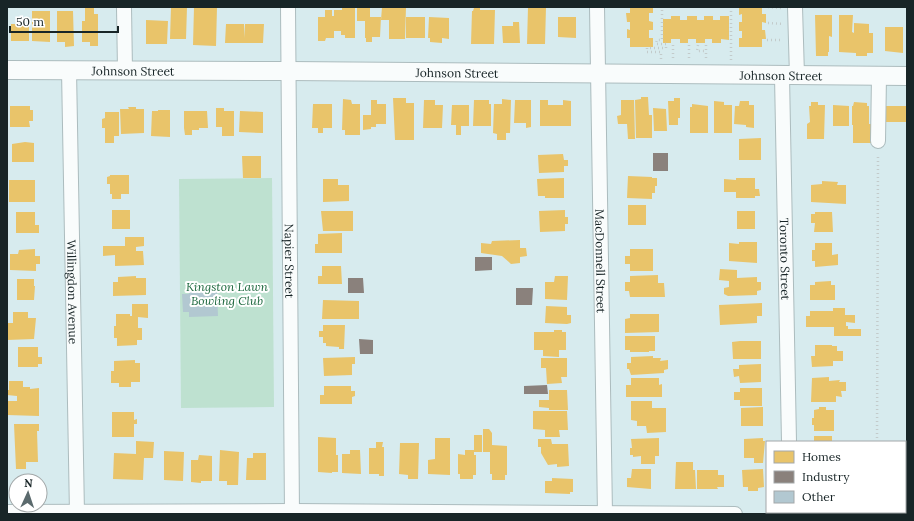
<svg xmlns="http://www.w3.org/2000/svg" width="914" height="521" font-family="Lora,serif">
<rect width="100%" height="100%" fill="#d7ebee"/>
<!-- green -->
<path fill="#bee1d0" d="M272,178l2,229 -93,1 -2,-229z"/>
<!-- homes -->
<path fill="#e9c46a" d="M94,7v7h4v32h-8v-4h-8v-21h3v-13z
M171,7h16l-1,32h-16z
M194,7h23l-1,39 -23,-1z
M342,7h13v31h-10v-3h-4v-4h-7v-21h8z
M382,7h24l-1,32h-16v-19h-8z
M528,7h18l-1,37h-18z
M630,7h23v6h-4v8l4,1v8h-4v8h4v9h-23v-9h-3v-9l3,1v-8h-3l-1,-9h4z
M739,7h23v7h4v9l-4,-1v8h3l1,9h-4v8h-23v-9h3v-7h-3v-9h3v-8l-3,1z
M357,8h13v9h11l-1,20h-8v5h-6v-4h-1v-17h-8z
M474,8h6v2h15l-1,34h-23l1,-33h1z
M325,10h7v6h2v22h-8l-1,3h-7v-24h7z
M32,11h18v31l-18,-1z
M57,11h16l1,35 -9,1v-5h-8z
M815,15h17v22l-3,-1v16h-1v4h-12z
M839,15h14l-1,17 2,1v-10l15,1v9h4v20h-6v3h-11v-3l-17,-1z
M671,16h9v4h7v-4h10v4h7v-4h9v4h7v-4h9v24l-8,-1v4h-9v-4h-7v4h-9v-4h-8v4h-8v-4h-9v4h-8v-24h8z
M406,17h19v21h-19z
M429,17l20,1v21l-7,-1v5l-12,-1v-4h-2z
M558,17h18v21l-18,-1z
M146,20l22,1 -1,23h-21z
M513,22h6l1,21h-17l-1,-17h11z
M11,24h18v17h-18z
M226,24h18v14l1,-14h19l-1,19h-38z
M885,27h18v26l-18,-2z
M641,97h7l1,18h3v23h-16l-1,-38 6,-1z
M393,98h13v5h8v37h-19z
M674,98h6v20h-2v7h-9l-1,-24h6z
M343,99l8,1 1,4h8v31h-15v-5h-3z
M502,99l9,1 -1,33h-4v7h-9v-6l-4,-1 1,-29h8z
M371,100h6v4h9v20h-10v3h-5v2l-8,1v-15h8z
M424,100h11v5h8l-1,23h-19z
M474,100h15v4h2v22h-18z
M515,100h16v27l-5,1v-5h-12z
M540,100h8v5h15v-5l8,1v25h-31z
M621,100h13l1,39h-7l-1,-15h-9l-1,-8 4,-1z
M714,101l10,1v3h8v28h-18z
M740,101h9v4h5v23l-8,-1v-2l-12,-1 1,-18h4z
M811,102h7v3h7l-1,34h-17v-15l3,-2 -1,-16h2z
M854,102l13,1v3h2v18h3v19h-19v-18h-1v-19h1z
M313,104h19v24h-9v5h-5v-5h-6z
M692,104l16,2v27h-18v-26h2z
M452,105h17v21h-8v9h-5v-10h-5z
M833,105l16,1v20h-16z
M10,106h20v4h3v11h-4l1,6h-20z
M885,106h22v16h-22z
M128,107h8v2h8v24l-23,1 -1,-25h9z
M216,108h8v3h10v25h-12v-9h-6z
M653,108l13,1 1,22h-13z
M158,110h12v27l-19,-1 1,-25h6z
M184,111h23l1,17h-9v2h-7v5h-7l-1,-7z
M240,111l23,1v21l-24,-1z
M105,112h14v24h-5v7h-9v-15h-3v-9l3,-1z
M761,138v22h-22v-21z
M25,142l9,1v19h-22v-18z
M563,154l1,6h4v6h-4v6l-25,1 -1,-18z
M242,156h19v22h-18z
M110,175h19v19h-8v5h-9v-5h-2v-10h-3v-7l3,-1z
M628,176l24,1v1h5v8h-2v7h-3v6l-25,-1z
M564,178v20h-19v-2h-7l-1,-17z
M736,178h19v11h4l1,7h-5v2h-19v-6h-12v-13l12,1z
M323,179h15v6h11v16l-26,1z
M9,180h26v22h-26z
M822,181l16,1 -1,3h9v19l-35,-2v-17l11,-1z
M628,205h18v20h-18z
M112,210h18v19h-18z
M565,210v7h3v7h-3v7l-25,1 -1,-21z
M321,211h32v20h-30z
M737,211h18v18h-18z
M16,212h19v13h4v8h-23z
M815,212h17l1,20h-19l1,-9h-4v-9h4z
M342,233v20h-27v-9h3v-10z
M125,237h19v9l-8,1v4h7l1,14 -29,1v-11l-12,1v-10h22z
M520,240v8h6l1,8 -7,1v6l-9,1 -9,-8 -21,-3v-10l10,1 1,-3z
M739,242h18v21l-28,-2v-18l10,1z
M815,243h17v12l6,-1v11l-23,2v-6h-3v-11h3z
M35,249v7h5v8h-4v7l-26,-1v-16h8l1,-4z
M630,249h23v22h-23v-7h-5v-8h5z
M322,266h19l1,18h-24v-8h4z
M720,269l17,1v8l20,-1v5h4v8l-4,1v4l-29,1 -4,-2v-6l5,-1v-6l-10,-1z
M658,275v8h6l1,14h-35l-1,-6h-4v-9h5v-6z
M136,276v2h10v17l-33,1v-14h5v-5z
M555,276h13l-1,24 -22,-1v-17h9z
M17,279h17v7h1l-1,14h-17z
M831,281v4h4v15h-25v-15h5v-3z
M323,300l36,1v18h-37z
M762,303v13h-5v7l-37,2 -1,-20z
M132,304h16v14l-10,-1v11h4v12h-5v5l-20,1v-8h-3v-12h2v-12h14v2h2z
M546,306l21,1v8h4v8l-4,1 -22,-1z
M833,308h12v7h10v8l-9,-1v4h2v3h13v7h-27v-9h-28v-11h4v-5h23z
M13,312h15v6h8l-2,21 -27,1v-17h6z
M630,314h29v18l-34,1v-14l5,-1z
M323,325h22l-1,24h-5v-2l-13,-1v-3h-3v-6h-4v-6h4z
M554,330h8v2h4v18h-7v7l-16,-1v-6h-9v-18h20z
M625,336h30v15h-6v1h-19v-2h-5z
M740,341h21v18h-28l-1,-17z
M815,345h17v1h5v5h6v10h-10v5l-21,1 -1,-11h4z
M18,347h20v10h4v7h-4v3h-20z
M653,356v2h8l-1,3 8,-1v9l-4,1v3l-33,2 -2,-6h-2v-6h4v-6z
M355,357v7h-3v11l-28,1 -1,-18z
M541,358h26v19h-6l1,6 -15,1 -1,-16h-5z
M135,360v3h5v19h-9v5h-12v-4h-8v-12h3v-10z
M761,364v18l-21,1 -1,-7 -5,1 -1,-8h6v-4z
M829,377v4l11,-1 -1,2h7v9h-5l1,6 -6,-1v6h-25l1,-24z
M631,378h28v7l3,-1v13h-36v-12h5z
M9,381h14v6h7v2l9,-1v28l-32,-1v-14h10v-5l-10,-1v-5h2z
M324,386h27v5h4v5l-3,1v7h-32v-9h4z
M740,388h22v18h-22v-6h-6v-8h6z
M549,390h18l1,20h-19v-2l-10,-1v-7h10z
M631,401h21v7h14v24l-19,1 -1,-7h-9v-5l-6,-1z
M763,407v19h-22v-18z
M819,407h7v3h8v21h-20v-6h-2v-7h2v-8l5,-1z
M533,411h34l1,19h-9l1,7h-15v-7l-12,-1z
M112,412h22v8l3,-1v5h-3v13h-22z
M14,424h25v7h-2l1,31h-12v7h-10z
M483,429h6l3,4v12l15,1v29h-2v5h-13v-6h-2v-22h-7z
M474,435h8v17h-8v3h2v20h-3v4h-13v-5h-2v-20l7,1v-5h9z
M814,436h18v6h-18z
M318,437l18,1v17h2v17h-6v1l-14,-1z
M435,438h15v37l-22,-1v-14l7,-1z
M659,438v18h-4v8h-14v-8l-8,1v-2h-3v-7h2l-1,-9z
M763,438v3h2l-2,22h-9v-5h-10v-19z
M538,439h13l1,5h16l1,22 -12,1v-3l-9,1 -7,-12v-6h-3z
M136,441l18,1 -1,16h-9l-1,22 -30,-1 1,-26 22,1z
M376,442h7l-1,5h2v29h-5v-2h-10v-26h7z
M400,443h19l-1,36h-10v-4l-9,-1z
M220,450l19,2 -1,33h-11v-4h-8z
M350,450h10l1,24 -19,-1v-19h8z
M164,451l20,1 -1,29 -19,-1z
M253,453h13v27h-20l1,-22h6z
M199,455l13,1v25h-11v2l-10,-1v-22h7z
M676,462h17v8h2l1,19h-21z
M632,469h19v20l-24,-2v-9h4z
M763,469l1,18 -6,1v3h-10v-4h-5l-1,-17z
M697,470h21v5h6v12h-7l1,2h-21z
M552,478l21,1v13h-3v2l-25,-1v-12h7z"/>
<!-- industry -->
<path fill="#8a817c" d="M653,153h15v18h-15z
M475,257h17v13l-17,1z
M348,278h15l1,15h-16z
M516,288h17l-1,17h-16z
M359,339l14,1v14h-13z
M547,385l1,9h-24v-8z"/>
<!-- building -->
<path fill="#b2c8d1" d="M188,290h29l1,26 -29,1v-5h-6l-1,-18h7z"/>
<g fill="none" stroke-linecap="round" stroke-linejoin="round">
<defs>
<g id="minor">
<path d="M124,7l1,64"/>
<path id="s1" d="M288,7l4,507"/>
<path id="s2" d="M597,7l8,507"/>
<path d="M795,7l2,69"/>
<path id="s3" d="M69,70l8,444"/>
<path id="s4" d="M782,76l7,366"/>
<path d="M878,141l1,-65"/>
<path d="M7,512l285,-1 443,3"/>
<path d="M790,512l1,2"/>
<path d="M876,514v-2"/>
</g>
<g id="major">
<path id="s5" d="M7,70l282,1 618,5"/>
</g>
</defs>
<!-- minor casing -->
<use href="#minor" stroke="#acbcbe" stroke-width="16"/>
<!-- major casing -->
<use href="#major" stroke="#acbcbe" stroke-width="20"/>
<!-- path -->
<path stroke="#c3cbcb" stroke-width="2.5" stroke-dasharray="1 3" stroke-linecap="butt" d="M768,7l13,1
M768,23l15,1
M767,40h16
M673,45v13
M698,45l-1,6h9
M706,45v14
M689,58v-13
M661,59v-7h-14v-4h19v-4h-10l1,-4h5v-33
M731,60v-53
M877,442l1,-287"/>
<!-- minor -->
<use href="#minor" stroke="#f9fcfc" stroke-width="14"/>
<!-- major -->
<use href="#major" stroke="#f9fcfc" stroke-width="18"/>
</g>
<g text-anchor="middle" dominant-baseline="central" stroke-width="4" stroke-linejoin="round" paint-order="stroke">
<!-- street labels -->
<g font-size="12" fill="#182527" stroke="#fff">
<text stroke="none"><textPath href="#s5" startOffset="126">Johnson Street</textPath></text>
<text stroke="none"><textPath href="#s5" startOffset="450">Johnson Street</textPath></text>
<text stroke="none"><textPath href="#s5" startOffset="774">Johnson Street</textPath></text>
<text stroke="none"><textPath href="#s4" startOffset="183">Toronto Street</textPath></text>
<text stroke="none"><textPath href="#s1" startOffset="254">Napier Street</textPath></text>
<text stroke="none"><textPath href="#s2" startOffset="254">MacDonnell Street</textPath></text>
<text stroke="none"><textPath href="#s3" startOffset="222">Willingdon Avenue</textPath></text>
</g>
<!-- park labels -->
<g font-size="12" font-style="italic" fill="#1d683e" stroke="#fff">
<text x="227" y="286">Kingston Lawn<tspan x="227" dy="14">Bowling Club</tspan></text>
</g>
</g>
<!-- border -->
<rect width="914" height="521" fill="none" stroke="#182527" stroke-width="16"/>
<!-- legend -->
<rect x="766" y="441" width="140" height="72" fill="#ffffff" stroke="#a3a8a9"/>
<rect x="774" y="451" width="20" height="12" fill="#e9c46a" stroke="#a3a8a9"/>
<text x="802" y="461" font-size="12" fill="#182527">Homes</text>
<rect x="774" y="471" width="20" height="12" fill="#8a817c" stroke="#a3a8a9"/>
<text x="802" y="481" font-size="12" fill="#182527">Industry</text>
<rect x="774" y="491" width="20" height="12" fill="#b2c8d1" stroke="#a3a8a9"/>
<text x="802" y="501" font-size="12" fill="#182527">Other</text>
<!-- north arrow -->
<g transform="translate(28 493) rotate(3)"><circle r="19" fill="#ffffff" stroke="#a3a8a9"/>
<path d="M0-3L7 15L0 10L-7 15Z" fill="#5b6a6d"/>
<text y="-6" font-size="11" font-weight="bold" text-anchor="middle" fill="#182527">N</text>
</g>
<!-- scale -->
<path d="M10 26v6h108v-6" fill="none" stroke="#182527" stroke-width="2"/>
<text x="16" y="26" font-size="12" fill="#182527" stroke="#ffffff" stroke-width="3" paint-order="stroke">50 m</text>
</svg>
